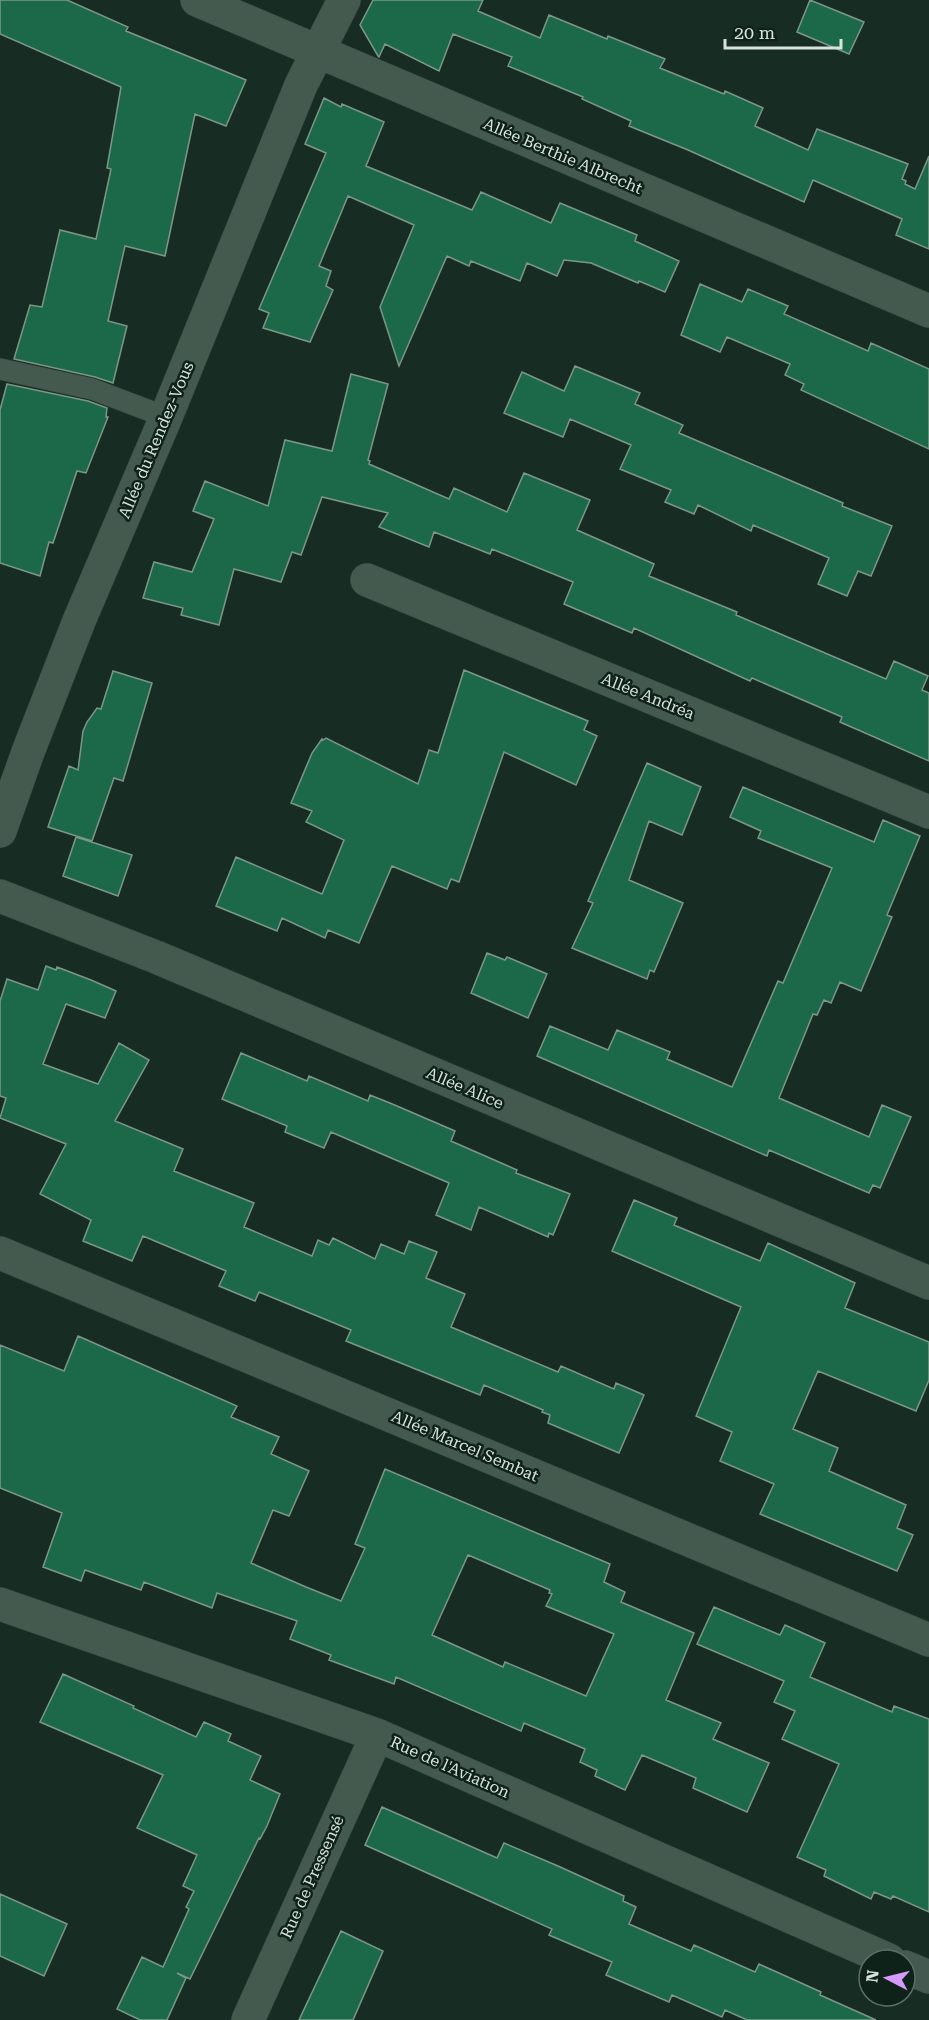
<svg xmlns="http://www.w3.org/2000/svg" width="929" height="2020" font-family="'Roboto Serif',serif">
<rect width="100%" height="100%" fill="#172c22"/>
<!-- building -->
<path fill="#1c694a" stroke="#7e9689" stroke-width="1.5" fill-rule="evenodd" d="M0,0h67l61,27 -2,4 120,49 -20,46 -31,-12 -30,142 -40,-10 -17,75 19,5 -14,57 -18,-6 -81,-18 16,-54 12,2 18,-77 36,9 15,-70 -4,-1 14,-81 -121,-53z
M373,0h110l-5,11 62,27 9,-23 58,24 1,-3 57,23 -5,9 64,26 1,-3 38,17 -8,18 53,24 9,-21 91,35 -6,15 4,2 -1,3 10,5 14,-33v93l-33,-14 6,-16 -89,-39 -9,22 -116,-52 -59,-24 2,-5 -49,-22 1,-2 -75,-31 4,-9 -59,-23 -14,37 -54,-27 -6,13 -1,-1 -18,-31z
M810,0l54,22 -15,32 -52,-22z
M324,98l17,9 1,-3 42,18 -18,44 106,44 9,-18 70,31 9,-20 77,32 -2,6 44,20 -14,31 -26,-11 -1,2 -47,-20 -27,-3 -7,16 -30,-13 -7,18 -49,-20 -2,5 -22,-10 -48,110 -19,-59 34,-82 -66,-29 -29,70 12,5 -5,15 7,4 -23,52 -47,-14 6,-15 -10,-4 67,-156 -21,-9z
M700,284l42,18 6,-13 40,17 -4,8 84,37 3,-8 58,26v80l-128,-59 3,-6 -19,-9 5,-11 -63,-27 -7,15 -39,-17z
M575,366l65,27 -5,11 48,21 -4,8 164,70 -1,3 50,20 -21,50 -13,-5 -11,25 -29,-12 11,-26 -76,-33 -2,6 -53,-26 -4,9 -29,-12 6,-12 -51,-21 11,-24 -61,-26 -7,18 -59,-24 18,-41 42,19z
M351,374l37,10 -20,76 2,1 -1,3 80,35 5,-11 53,24 17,-39 66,27 -13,30 77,34 -5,12 88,36 -1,3 150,64 8,-18 34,15 -6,14 7,3v68l-89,-39 2,-5 -90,-39 -2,3 -116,-53 -2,5 -68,-29 9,-22 -81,-33 -2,5 -56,-22 -5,15 -50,-20 9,-14 -66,-16 -21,58 -9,-3 -11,30 -47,-13 -15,56 -38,-10 2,-7 -40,-10 11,-36 38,10 22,-53 -21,-8 12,-30 63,25 17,-66 47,11z
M7,384l81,17 19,7 -1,9h2l-22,56 -9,-2 -24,72 -4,-1 -9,34 -40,-13v-153z
M464,670l124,51 -4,9 13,6 -21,49 -72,-33 -45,130 -8,-3 -4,10 -55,-23 -33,77 -31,-13 -3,8 -43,-20 -5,13 -61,-25 20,-49 86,37 22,-54 -38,-18 6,-11 -21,-8 21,-50 10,-14 1,1 3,-2 92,46 11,-34 9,3z
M113,671l39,12 -29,98 -9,-3 -22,63 -44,-14 21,-61 9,4 5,-39 4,-9 10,-14 4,1z
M647,763l54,24 -19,48 -33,-14 -20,59 54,23 -29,69 -4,-2 -3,9 -75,-31 21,-45 -5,-2z
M743,787l131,55 9,-22 37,16 -33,79 5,2 -31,74 -21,-9 -9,21 -7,-3 -7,15 -4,-1 -34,84 90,39 13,-32 29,12 -31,71 -7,-3 -4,8 -100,-43 -2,6 -230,-100 13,-30 58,24 9,-20 53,22 -3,7 65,28 46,-106 5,2 49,-115 -74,-30 3,-7 -31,-14z
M76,837l56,18 -14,41 -55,-20z
M487,953l18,7 2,-3 40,17 -19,44 -57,-25z
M46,966l10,4 1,-3 34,13 25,11 -11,27 -39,-14 -23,60 55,20 21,-41 30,17 -34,61 68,28 -9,22 80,32 -10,24 68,29 6,-16 11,5 4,-7 42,21 6,-15 23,10 5,-13 28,11 -11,26 39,16 -14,33 107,45 3,-6 53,23 2,-6 28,12 -25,58 -71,-30 2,-8 -8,-3 1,-2 -59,-25 -4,10 -134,-54 5,-11 -92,-38 -4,9 -36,-15 7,-15 -83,-35 -11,25 -49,-20 8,-21 -51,-26 26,-50 -66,-26 6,-20 -6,-2v-95l7,-22 31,11z
M241,1053l66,28 2,-5 59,25 2,-6 20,8 65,28 -4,10 66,29 -1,3 54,21 -17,41 -4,-2 -1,4 -69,-30 -8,23 -35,-15 13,-32 -118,-51 -7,16 -39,-16 2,-6 -65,-27z
M634,1200l43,18 -3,7 86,36 8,-18 87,40 -10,25 84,34v38l-13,31 -98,-40 -25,58 45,19 -9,23 77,34 -9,23 16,7 -16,36 -137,-57 14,-30 -54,-23 12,-29 -36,-16 45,-109 -129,-56z
M78,1336l159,70 -6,11 48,20 -8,17 38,17 -20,45 -16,-6 -22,53 55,24 35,14 24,-53 -10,-4 30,-75 225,95 -6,18 21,10 -4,10 73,31 -28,67 55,23 -8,16 56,24 -22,49 -54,-24 3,-10 -54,-23 -17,35 -30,-14 2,-6 -17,-8 5,-13 -61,-26 -3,8 -125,-54 -2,7 -65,-24 2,-5 -41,-16 7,-18 -80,-28 -5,15 -68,-26 -3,8 -56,-20 -4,11 -38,-14 19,-54 -62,-25v-143l64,26zM468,1555l82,35 -1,3 3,1 -6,12 68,28 -28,62 -81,-34 -2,5 -71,-32z
M714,1607l66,28 5,-10 40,18 -15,34 82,35 2,-6 35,13v193l-36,-16 -2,3 -17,-7 -3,7 -47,-23 2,-6 -29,-13 42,-93 -57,-25 13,-28 -21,-9 10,-21 -87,-37z
M63,1674l71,32 -1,2 63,29 8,-15 27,12 -3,7 33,15 -11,24 30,14 -13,32 -7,13 -1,-1 -69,141 -13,-6 9,5 -19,42h-27l-23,-11 25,-52 21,10 26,-58 -3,-2 8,-16 -11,-5 14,-31 -60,-27 26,-53 -123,-53z
M382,1807l115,51 7,-15 54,23 66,30 -1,5 13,6 -7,17 62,27 3,-6 61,27 4,-8 62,28 -1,3 56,25h-129l-22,-10 -3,7 -50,-22 -3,7 -63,-27 6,-13 -63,-27 3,-6 -187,-84z
M0,1894l67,30 -23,52 -44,-20z
M341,1931l42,20 -30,69h-54z"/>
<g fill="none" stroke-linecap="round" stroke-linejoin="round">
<defs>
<path id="lane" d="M0,369l92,20 74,28"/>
<path id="street" d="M197,0l732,311
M367,580l562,232
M0,831l28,-79 51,-131 87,-204 135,-332 43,-85
M0,896l156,61 773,326
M0,1253l929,387
M0,1604l377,131 512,225
M905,1967l24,10
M248,2020l129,-285"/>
</defs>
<!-- lane casing -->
<use href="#lane" stroke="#35463d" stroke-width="22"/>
<!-- street casing -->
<use href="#street" stroke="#35463d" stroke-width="34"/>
<!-- lane -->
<use href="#lane" stroke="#445a4e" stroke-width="21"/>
<!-- street -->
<use href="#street" stroke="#445a4e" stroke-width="33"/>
</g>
<g text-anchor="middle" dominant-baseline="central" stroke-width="5" stroke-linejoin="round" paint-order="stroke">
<!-- street labels -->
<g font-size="16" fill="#d7e3dc" stroke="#0e2219">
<text transform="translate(563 156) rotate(23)">Allée Berthie Albrecht</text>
<text transform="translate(156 440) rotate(-67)">Allée du Rendez-Vous</text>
<text transform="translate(648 696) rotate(22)">Allée Andréa</text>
<text transform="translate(465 1088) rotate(23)">Allée Alice</text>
<text transform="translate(465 1446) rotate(23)">Allée Marcel Sembat</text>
<text transform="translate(450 1767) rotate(24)">Rue de l'Aviation</text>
<text transform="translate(312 1877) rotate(-66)">Rue de Pressensé</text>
</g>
</g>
<!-- north arrow -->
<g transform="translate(887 1978) rotate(277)"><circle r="28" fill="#0e2219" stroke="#5e6f67" stroke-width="1.5"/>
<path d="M0-4.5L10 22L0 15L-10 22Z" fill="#d69bfa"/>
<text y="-9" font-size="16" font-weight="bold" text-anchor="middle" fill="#d7e3dc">N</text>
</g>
<!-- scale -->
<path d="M725 39v9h116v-9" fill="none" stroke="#d7e3dc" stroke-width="3"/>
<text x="734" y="39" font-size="18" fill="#d7e3dc" stroke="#0e2219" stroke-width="4.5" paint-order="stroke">20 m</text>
</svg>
